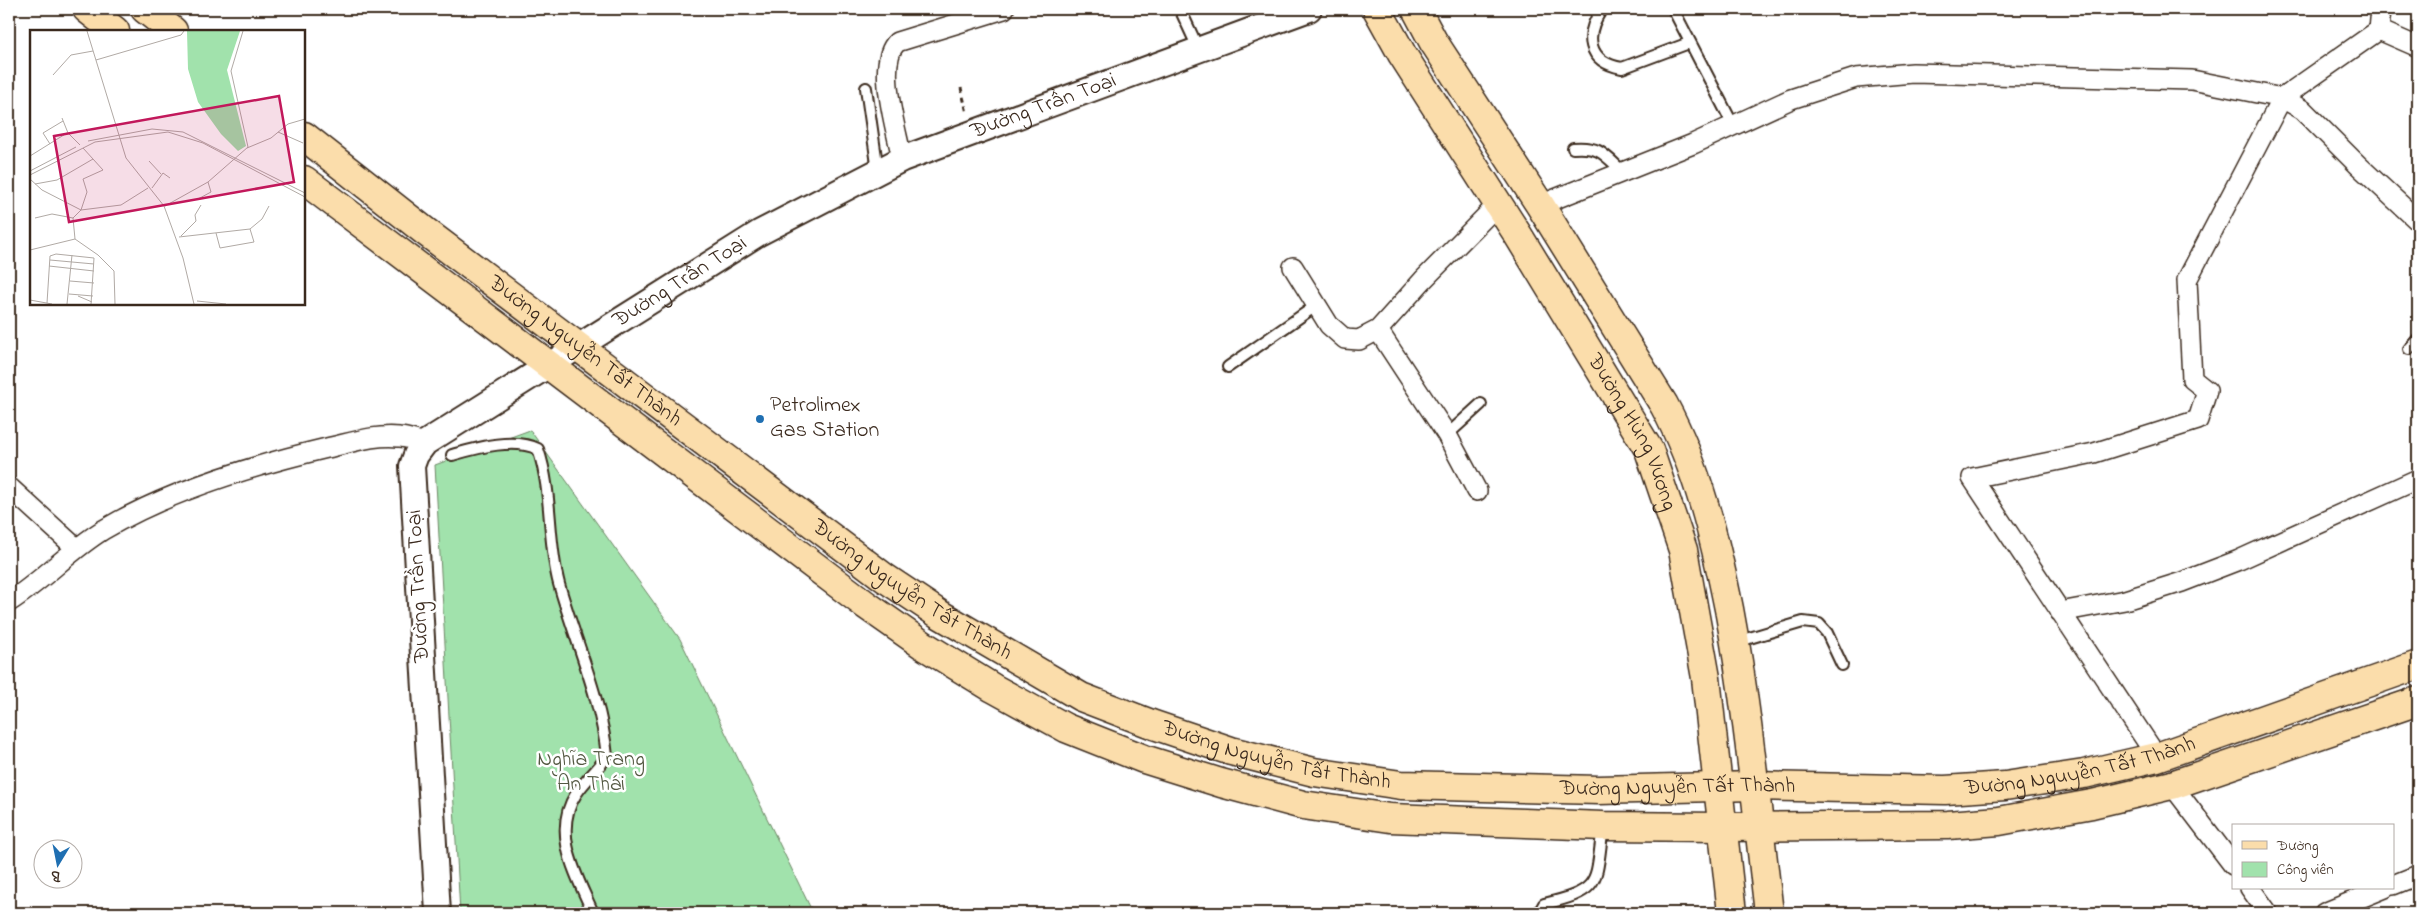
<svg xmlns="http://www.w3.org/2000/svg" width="2427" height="922" font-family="'Indie Flower',sans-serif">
<rect width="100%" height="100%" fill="#fff"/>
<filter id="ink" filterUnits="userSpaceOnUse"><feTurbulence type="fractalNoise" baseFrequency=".02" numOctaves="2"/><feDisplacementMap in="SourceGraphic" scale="10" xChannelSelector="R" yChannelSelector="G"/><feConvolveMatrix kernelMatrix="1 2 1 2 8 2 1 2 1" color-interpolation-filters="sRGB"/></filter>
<g filter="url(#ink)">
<!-- green -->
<path fill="#a1e2ac" stroke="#6e8665" d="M530,430l150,209 133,274h-353l-25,-448z"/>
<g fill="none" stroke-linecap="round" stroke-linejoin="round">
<defs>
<path id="service" d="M1180,9l18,39
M1602,9c-18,26 -15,53 20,59l67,-25
M1673,9l60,116
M866,88l12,83
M1573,148c26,-2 30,5 49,23
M2409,349l9,-10
M1228,367l89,-62
M1447,435l34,-31
M452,455c25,-7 62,-18 86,-6 15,44 9,91 21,135 16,57 42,113 48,172 -9,14 -22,24 -31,38 -25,39 1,82 17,119
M1736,642l67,-20 16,2 8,9 15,32
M1539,913l5,-9c59,-14 51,-21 59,-77"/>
<path id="minor" d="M2379,30l39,17
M902,159c-5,-28 -27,-96 -5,-117l107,-33
M1540,205l153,-61 98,-45 65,-21 57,-5 279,7 90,18 21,12 55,55 60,56
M1293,267l36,58 16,14 14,1 19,-10 45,-50 75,-76
M1378,330l69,105 30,56
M9,487l67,61
M9,602c33,-21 60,-51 94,-72 64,-38 152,-65 224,-82 23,-5 49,-14 72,-11 8,0 17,4 26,6
M2060,612l65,-12 57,-18 57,-22 179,-81
M2157,757l-185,-279 122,-25 104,-33 9,-29 -15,-12 -5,-99 95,-182 97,-68 2,-21
M2172,785l61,80
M2393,885l25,-10
M2250,888l18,25
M2324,913l61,-25"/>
<g id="tertiary">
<path id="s1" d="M438,913l-26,-447 4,-11 9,-12 334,-210 143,-74 407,-150"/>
</g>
<g id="primary">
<path d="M87,9l28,22"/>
<path d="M145,9l28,22"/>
<path id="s2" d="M304,136l122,96 459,346 54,36 142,83 73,28 77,26 83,21 87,13 198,5 155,-4 191,4 60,-4 79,-12 73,-17 261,-92"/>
<path d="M304,180l562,425 57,40 70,43 73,40 78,31 77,24 82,22 87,13 213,8 119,1 226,-2 51,-4 93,-17 80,-19 246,-84"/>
</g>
<g id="trunk">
<path id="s3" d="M1377,9l25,45 116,181 131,215 34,100 23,128 26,235"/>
<path d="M1416,9l17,32 107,164 124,200c34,63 51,134 65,204 19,101 28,203 40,304"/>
</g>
</defs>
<!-- service casing -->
<use href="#service" stroke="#3b2a1e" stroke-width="14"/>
<!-- minor casing -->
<use href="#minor" stroke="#3b2a1e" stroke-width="22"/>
<!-- tertiary casing -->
<use href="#tertiary" stroke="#3b2a1e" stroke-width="28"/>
<!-- primary casing -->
<use href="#primary" stroke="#3b2a1e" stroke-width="31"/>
<!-- trunk casing -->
<use href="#trunk" stroke="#3b2a1e" stroke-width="31"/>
<!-- path -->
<path stroke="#3b2a1e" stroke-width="3" stroke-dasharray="5 4" stroke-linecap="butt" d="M961,88l6,25"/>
<!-- service -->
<use href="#service" stroke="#fff" stroke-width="10"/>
<!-- minor -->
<use href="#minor" stroke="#fff" stroke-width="19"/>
<!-- tertiary -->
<use href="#tertiary" stroke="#fff" stroke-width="24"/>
<!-- primary -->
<use href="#primary" stroke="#fbddab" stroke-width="28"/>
<!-- trunk -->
<use href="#trunk" stroke="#fbddab" stroke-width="28"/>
</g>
</g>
<!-- markers -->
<circle fill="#1f6fb2" stroke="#fff" stroke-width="2" cx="760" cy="419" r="5"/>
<g text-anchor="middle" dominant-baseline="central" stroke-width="5" stroke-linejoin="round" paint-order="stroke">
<!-- street labels -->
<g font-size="22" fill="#3b2a1e" stroke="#fff">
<text stroke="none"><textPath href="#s1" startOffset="1181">Đường Trần Toại</textPath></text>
<text stroke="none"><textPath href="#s1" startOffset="776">Đường Trần Toại</textPath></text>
<text stroke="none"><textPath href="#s2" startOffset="354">Đường Nguyễn Tất Thành</textPath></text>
<text stroke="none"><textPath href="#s3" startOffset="495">Đường Hùng Vương</textPath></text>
<text transform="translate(419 586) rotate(-93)">Đường Trần Toại</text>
<text stroke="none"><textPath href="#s2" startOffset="759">Đường Nguyễn Tất Thành</textPath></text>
<text stroke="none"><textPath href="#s2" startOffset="1164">Đường Nguyễn Tất Thành</textPath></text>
<text stroke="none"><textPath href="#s2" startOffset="1974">Đường Nguyễn Tất Thành</textPath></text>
<text stroke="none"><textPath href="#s2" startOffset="1569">Đường Nguyễn Tất Thành</textPath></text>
</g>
<!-- poi labels -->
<g font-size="22" fill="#3b2a1e" stroke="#fff" text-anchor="start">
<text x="770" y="406">Petrolimex<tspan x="770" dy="25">Gas Station</tspan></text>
</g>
<!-- park labels -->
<g font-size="22" fill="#545842" stroke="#fff">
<text x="591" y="760">Nghĩa Trang<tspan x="591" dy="25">An Thái</tspan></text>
</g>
</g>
<!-- overview -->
<g transform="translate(30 30)">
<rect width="275" height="275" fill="#fff"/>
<path d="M157,1h53l-13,39 19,76 -8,5 -17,-17 -23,-32 -10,-33z" fill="#a1e2ac"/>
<path fill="none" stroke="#b1aaa5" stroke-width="1" d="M57,1l39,127 38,48 19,52 11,46M66,30l85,-25 3,-4M23,45l18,-20 22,-4M32,88l6,15 12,12M248,102l25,11M58,111l64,-12 31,3 122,61M20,114l-7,-11 20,-12M53,118l20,22 -20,9 4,13 -6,18 -8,8 2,21 23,16 16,16 1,33M217,118l24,-10 17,-14 17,-5M0,126l37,-23M119,131l12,13M0,141l46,-24M0,145l65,-33 73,-10 35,11 102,54M0,149l12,11 39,20 40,-5 27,-17M5,154l22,-4 36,-21M122,158l11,-15 7,5M168,169l13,-7 -3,-10M135,176l43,-24 40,-35 -17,-76 12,-40M5,188l17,-4 21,4M220,199l12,-10 7,-13M151,206l15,-15 -1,-6 6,-10M149,207l71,-8 4,13 -34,6 -4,-15M0,220l45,-11M20,230l44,4M19,236l45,5M40,251l24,2M39,264l24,2M48,266l14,6M0,270l22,4M167,271l29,3M17,273l3,-47 6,-2 38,4 -3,46M37,274l5,-49"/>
<path fill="#c2185b" fill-opacity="0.15" stroke="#c2185b" stroke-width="2.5" d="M249,66l15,86 -225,40 -15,-86z"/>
<rect width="275" height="275" fill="none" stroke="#3b2a1e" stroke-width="2.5"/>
</g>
<!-- margin -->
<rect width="2427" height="922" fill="none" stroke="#fff" stroke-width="30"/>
<rect x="15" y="15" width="2397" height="892" fill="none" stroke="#3b2a1e" stroke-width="2" filter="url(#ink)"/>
<!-- legend -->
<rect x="2232" y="824" width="162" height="65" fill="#ffffff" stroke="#b1aaa5"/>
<rect x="2242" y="841" width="25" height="8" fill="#fbddab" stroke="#b1aaa5"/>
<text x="2277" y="850" font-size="15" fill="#3b2a1e">Đường</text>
<rect x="2242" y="862" width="25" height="15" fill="#a1e2ac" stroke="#b1aaa5"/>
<text x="2277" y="874" font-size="15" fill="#3b2a1e">Công viên</text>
<!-- north arrow -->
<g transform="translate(58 864) rotate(190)"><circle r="24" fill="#ffffff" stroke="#b1aaa5"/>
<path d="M0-4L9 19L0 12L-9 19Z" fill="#1f6fb2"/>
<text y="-8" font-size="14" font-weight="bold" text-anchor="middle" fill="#3b2a1e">B</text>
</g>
</svg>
